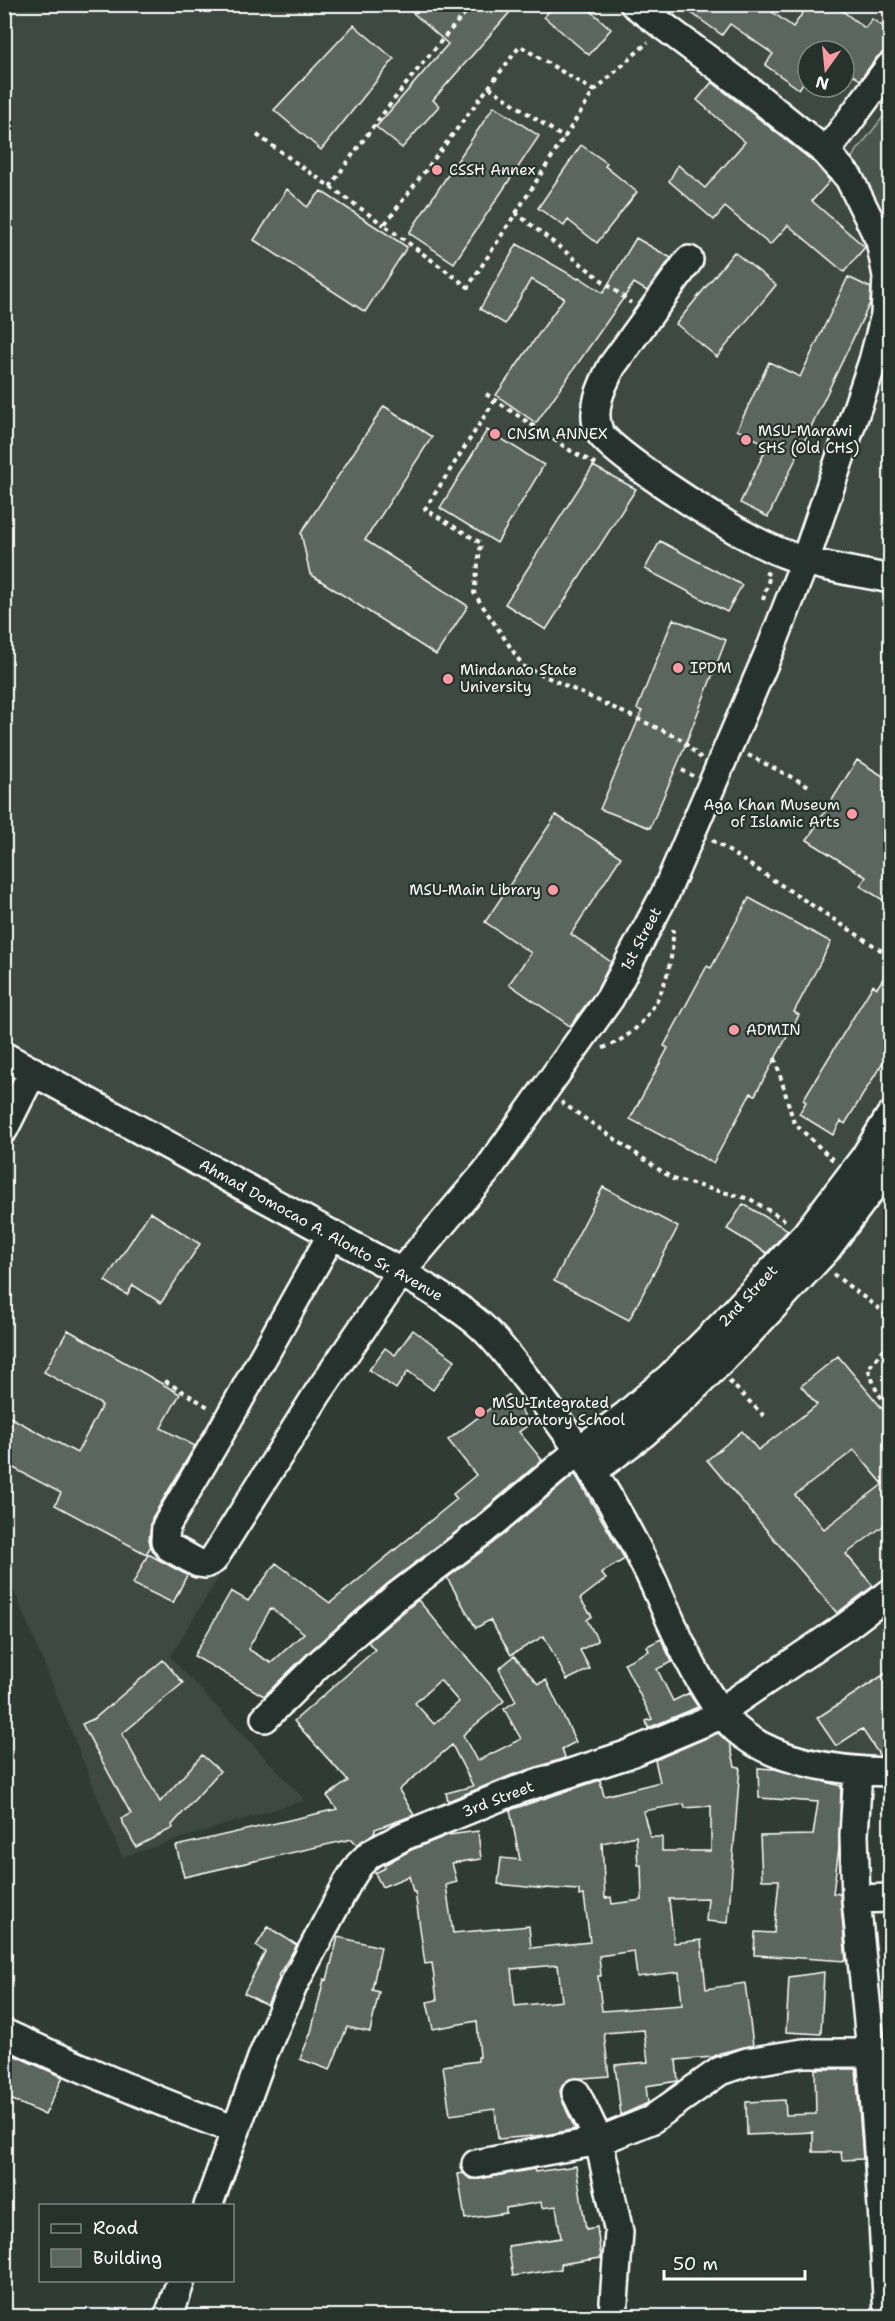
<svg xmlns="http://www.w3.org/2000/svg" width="895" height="2321" font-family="'Shantell Sans',sans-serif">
<rect width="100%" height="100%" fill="#2f3b35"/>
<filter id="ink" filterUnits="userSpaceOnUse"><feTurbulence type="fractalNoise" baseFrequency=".0167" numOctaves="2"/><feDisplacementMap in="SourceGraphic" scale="12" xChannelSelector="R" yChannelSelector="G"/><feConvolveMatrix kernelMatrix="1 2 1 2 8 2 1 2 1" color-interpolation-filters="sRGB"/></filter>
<g filter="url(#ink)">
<!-- built -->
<path fill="#3c4842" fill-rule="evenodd" d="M4,5h886v1758h-11l-62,-12 -56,-17 -18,-16 -33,-42 -96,-196 -27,-43 -52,-69 -44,-48 -71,-49 -81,109 -169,277 135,143 -183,57 -117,-289zM808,51h36v36h-36z"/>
<!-- green -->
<path fill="#4a544f" stroke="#a4aaa7" stroke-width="1.5" d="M890,108v201l-38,-152z"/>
<!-- building -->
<path fill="#5b6661" stroke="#fff" stroke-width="1.5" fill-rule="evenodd" d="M403,4h114l-84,96 6,6 -37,42 -26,-21 72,-83z
M555,4h28l28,25 -22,26 -45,-38z
M679,4h82l32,23 16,-23h24l32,24 7,-9 19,13v16l-14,9 -17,23 -16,-11v-18h-36v25l-9,13 -34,-24 8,-11 -43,-30 -8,11z
M354,25l40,34 -73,91 -47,-40z
M712,82l103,81 15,18 -18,20 53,46 -21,25 -56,-47 -18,20 -45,-38 -11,13 -45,-39 9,-16 27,23 40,-46 -48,-42z
M494,106l45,30 -85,127 -45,-30z
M581,145l26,18 -2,3 32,26 -40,51 -29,-23 -4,6 -26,-18z
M287,189l20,18 14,-16 86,56 -42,65 -111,-72z
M636,238l35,20 -24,33 -13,-8 -98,140 -40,-28 68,-97 -33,-19 -26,45 -25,-15 37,-65 61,35 1,-2 24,16z
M734,252l42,33 -59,72 -41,-33z
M848,277l23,11 -1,15 -102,214 -28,-14 28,-58 -31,-15 32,-68 31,15z
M384,406l48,31 -67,103 103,66 -32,49 -126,-81 -9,-41z
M487,430l57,35 -47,78 -57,-35z
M593,466l43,23 -90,141 -41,-26z
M660,541l82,44 -15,27 -82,-43z
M673,619l53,21 -45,116 -31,72 -50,-19 42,-98 -5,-2z
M857,760l34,21v124l-31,-19 6,-9 -59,-37z
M556,815l65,42 -50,77 40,28 -14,28 -27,36 -61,-42 22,-31 -46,-31z
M749,898l82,44 -37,70 5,3 -44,80 -4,-2 -38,70 -83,-44 38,-71 -4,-2 43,-80 4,2z
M891,966v83l-46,75 -4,-3 -8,14 -34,-21 7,-12 -3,-2 70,-115 4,3z
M603,1187l75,40 -49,93 -75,-39z
M743,1204l45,26 -21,23 -40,-24z
M150,1212l50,32 -39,59 -28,-18 -6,10 -22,-14z
M68,1330l112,64 -19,34 34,18 -43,72 -3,22 2,6 -5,8 -91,-49 6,-12 -57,-30v-49l73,39 25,-48 -58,-33z
M413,1330l42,30 -22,30 -25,-19 -12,18 -27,-19 16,-22 10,7z
M838,1356l53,63v101l-45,34 27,32 -36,27 -130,-153 35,-29 16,19 59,-45 -16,-19zM854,1450l29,34 -59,45 -29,-34z
M508,1395l23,28 -12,9 23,28 -69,59 -86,65 -78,68 -45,44 -70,-40 37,-65 17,10 28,-38 54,40 127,-104 -4,-5 23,-19 -28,-35zM271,1608l33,25 -33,30 -23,-14z
M575,1474l50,85 -24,14 5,6 -26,20 12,17 -5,4 11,21 -18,9 10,19 -23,11 -23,-44 -33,19 -21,-35 -14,8 -29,-50 46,-35z
M148,1554l39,21 -14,28 -40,-19z
M418,1600l86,101 -41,34 14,26 44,-22 -17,-30 12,-8 -17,-32 15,-13 24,28 8,-4 30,62 -14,7 3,9 -53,17 -64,26 -2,-8 27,-7 -21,-41 -53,45 15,25 -39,14v3l-18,13 -5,-6 -168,38 -8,-31 161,-37 -10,-13 21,-15 -54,-60 81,-71 -7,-8zM440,1680l19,22 -25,22 -19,-21z
M661,1639l11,23 -15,7 16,32 16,-8 9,14 -50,21 -2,-7 6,-2 -28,-56 25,-12 -2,-5z
M163,1660l20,23 -61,51 38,68 42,-47 18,16 -48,54 1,3 -37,19 -15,-28 10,-5 -49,-90 13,-6z
M891,1670v81l-11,5 -18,-27 -26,17 -19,-28z
M718,1733l12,11 5,22 5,1 -12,156 -22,-2 2,-23 -39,1 5,44 27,-3 5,49 39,-6 8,62 -33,8 -7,4 -37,3 2,21 -32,5 2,17 -27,12 -6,-50 33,-3 -4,-32 -40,3 5,43 -39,3 -7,5 -3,7 2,9 13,29 -29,6 -48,4 -3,-30 -45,6 -7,-49 35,-5v-4h2l-3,-36 -44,8 -6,-27 10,-2 -5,-37 -7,1 -10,-72h-2l-4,-16 -27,11 -7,-14 10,-5 -1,-3 27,-15 37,-15 30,-4 3,28 -29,4 5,19 -11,3 7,48 76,-7 2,22 59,-6 -6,-47 -5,1v-6l-34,-2v1l-47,-5 3,-26 19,2 -10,-50 90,-30 4,16 56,-14 -5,-22zM684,1804l1,4 26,-2v45h-49v-14h-12l-7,-26zM636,1836l2,29h3l1,35 -30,4 -1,-7 -6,1 -3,-55zM634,1951l3,26 42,-5 3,33 -80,6 -4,-35h3l-2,-20zM558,1965l4,36 -47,5 -4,-37z
M758,1768l17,1 66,17 -2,62 -6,45 7,1 6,67 -92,-6 1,-23 19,1 5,-53h-17l-2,-44 53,-1 5,-33 -59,-4z
M268,1927l29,18 -19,31 2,1 -13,28 -23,-12 21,-41 -9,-6z
M338,1937l43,10 -9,43 7,2 -9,40 -23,-5 -17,43 -30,-11 11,-27 13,-53 3,1z
M824,1972l-3,62 -35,-2 3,-55z
M4,2051l59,26 -18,38 -41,-19z
M815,2069h41l7,90 -21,1 -1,-8h-28v-20l-66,3 -1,-33 39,-2 1,15 30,-1z
M576,2166l10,63 11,-2 4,31 -40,6v5l-48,7 -5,-30 53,-8 -5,-32 -14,2 -1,-6 -35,6v5l-41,6 -7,-45 5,-1 7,6h9l55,-10 1,3z"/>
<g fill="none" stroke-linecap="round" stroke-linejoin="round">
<defs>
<path id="minor" d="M826,152l64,-86
M689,260l-77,106c-10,19 -22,44 -13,65 8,20 120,90 144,103 19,11 42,21 63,27 27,8 57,12 84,18
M4,1056l397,216c27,17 55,32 79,53 18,16 32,36 47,55 48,60 90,126 123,195 22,47 49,119 86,154 40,35 104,42 154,43
M4,1129l29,-58
M332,1234l-112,200 -54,92 -1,15 4,6 29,16 7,1 8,-4 105,-167 83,-121 85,-100 124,-174 55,-104 107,-249 33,-84 68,-200 12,-46 2,-39 -7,-35 -31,-63 -23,-26 -77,-62 -115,-86
M592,1472l51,-38 44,-39 56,-56 83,-89 64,-86
M265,1718l54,-54 78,-68 86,-65 95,-80 48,-36 44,-38 55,-55 81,-88 58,-76 26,-42
M858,1771l-4,64 2,64 15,153 12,169
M856,1899l34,-1
M4,2033c76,35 153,69 232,97
M476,2164l123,-23 -23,-48
M208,2206l55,-151 30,-69 55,-104 11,-17 11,-11 34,-18 113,-46 109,-35 90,-38 18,-15 114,-77 42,-32
M169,2316l12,-36
M613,2316l6,-84 -20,-91 52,-21 69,-49 27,-9 56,-9h87
M888,2316l-5,-95h7"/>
</defs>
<!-- minor casing -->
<use href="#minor" stroke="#fff" stroke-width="32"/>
<!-- path -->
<path stroke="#fff" stroke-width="4" stroke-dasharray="4.5 4.5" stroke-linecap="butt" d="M489,87l75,51
M594,91l54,-49
M257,135l127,90
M330,187c44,-64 91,-124 143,-183
M516,213l78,-122 -74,-45 -136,179 84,62 48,-74 115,90
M486,394l85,57 29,15
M495,400l-70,109 56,34 -7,50 49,73 156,72 22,20
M763,600l7,-25 -5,-3
M748,755l61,31
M682,770l11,6
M712,840l178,116
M603,1048c49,-17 71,-70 70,-119
M775,1058l19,65 40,38
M561,1102l112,77 77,20 38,23
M833,1274l57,43
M890,1342l-22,26 9,24 13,16
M165,1381l45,27
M729,1381l38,38"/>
<!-- minor -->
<use href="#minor" stroke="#26332d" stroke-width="27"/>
</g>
</g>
<!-- markers -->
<g fill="#ff9aa2" stroke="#26332d" stroke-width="2">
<circle cx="437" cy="170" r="6"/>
<circle cx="495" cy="434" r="6"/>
<circle cx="746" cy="440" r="6"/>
<circle cx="678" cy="668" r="6"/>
<circle cx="448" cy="679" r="6"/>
<circle cx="852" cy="814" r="6"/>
<circle cx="553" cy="890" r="6"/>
<circle cx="734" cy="1030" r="6"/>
<circle cx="480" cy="1412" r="6"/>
</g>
<g text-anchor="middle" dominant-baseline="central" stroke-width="4.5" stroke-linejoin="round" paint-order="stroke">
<!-- poi labels -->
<g font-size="15" fill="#fff" stroke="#26332d" text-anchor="start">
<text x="449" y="170">CSSH Annex</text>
<text x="758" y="431">MSU-Marawi<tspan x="758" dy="17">SHS (Old CHS)</tspan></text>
<text x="507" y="434">CNSM ANNEX</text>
<text x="690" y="668">IPDM</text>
<text x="460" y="670">Mindanao State<tspan x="460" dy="17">University</tspan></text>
<text x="840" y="805" text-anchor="end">Aga Khan Museum<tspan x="840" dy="17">of Islamic Arts</tspan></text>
<text x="541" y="890" text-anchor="end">MSU-Main Library</text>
<text x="746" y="1030">ADMIN</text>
<text x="492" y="1403">MSU-Integrated<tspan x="492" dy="17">Laboratory School</tspan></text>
</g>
<!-- street labels -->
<g font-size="15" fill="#fff" stroke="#26332d">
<text transform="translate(641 939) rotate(-62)">1st Street</text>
<text transform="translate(321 1230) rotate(29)">Ahmad Domocao A. Alonto Sr. Avenue</text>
<text transform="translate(748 1296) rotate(-47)">2nd Street</text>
<text transform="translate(498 1799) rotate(-21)">3rd Street</text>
</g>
</g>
<!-- margin -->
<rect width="895" height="2321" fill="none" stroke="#26332d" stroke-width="24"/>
<rect x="12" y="12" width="871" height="2297" fill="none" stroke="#fff" stroke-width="2" filter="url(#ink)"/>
<!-- legend -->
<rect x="39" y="2204" width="195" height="78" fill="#26332d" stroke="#7d8581" stroke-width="1.5"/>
<rect x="51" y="2224" width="30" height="9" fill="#26332d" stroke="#7d8581" stroke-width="1.5"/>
<text x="93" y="2234" font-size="18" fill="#ffffff">Road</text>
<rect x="51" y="2249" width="30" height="18" fill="#5b6661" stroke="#7d8581" stroke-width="1.5"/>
<text x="93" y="2264" font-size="18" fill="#ffffff">Building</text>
<!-- north arrow -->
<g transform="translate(826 69) rotate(195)"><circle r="28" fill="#26332d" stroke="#7d8581" stroke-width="1.5"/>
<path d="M0-4.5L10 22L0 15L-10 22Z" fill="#ff9aa2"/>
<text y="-9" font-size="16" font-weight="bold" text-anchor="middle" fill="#ffffff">N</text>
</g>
<!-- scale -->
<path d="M664 2270v9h141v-9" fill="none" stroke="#ffffff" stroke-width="3"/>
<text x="673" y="2270" font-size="18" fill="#ffffff" stroke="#26332d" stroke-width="4.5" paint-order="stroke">50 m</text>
</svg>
